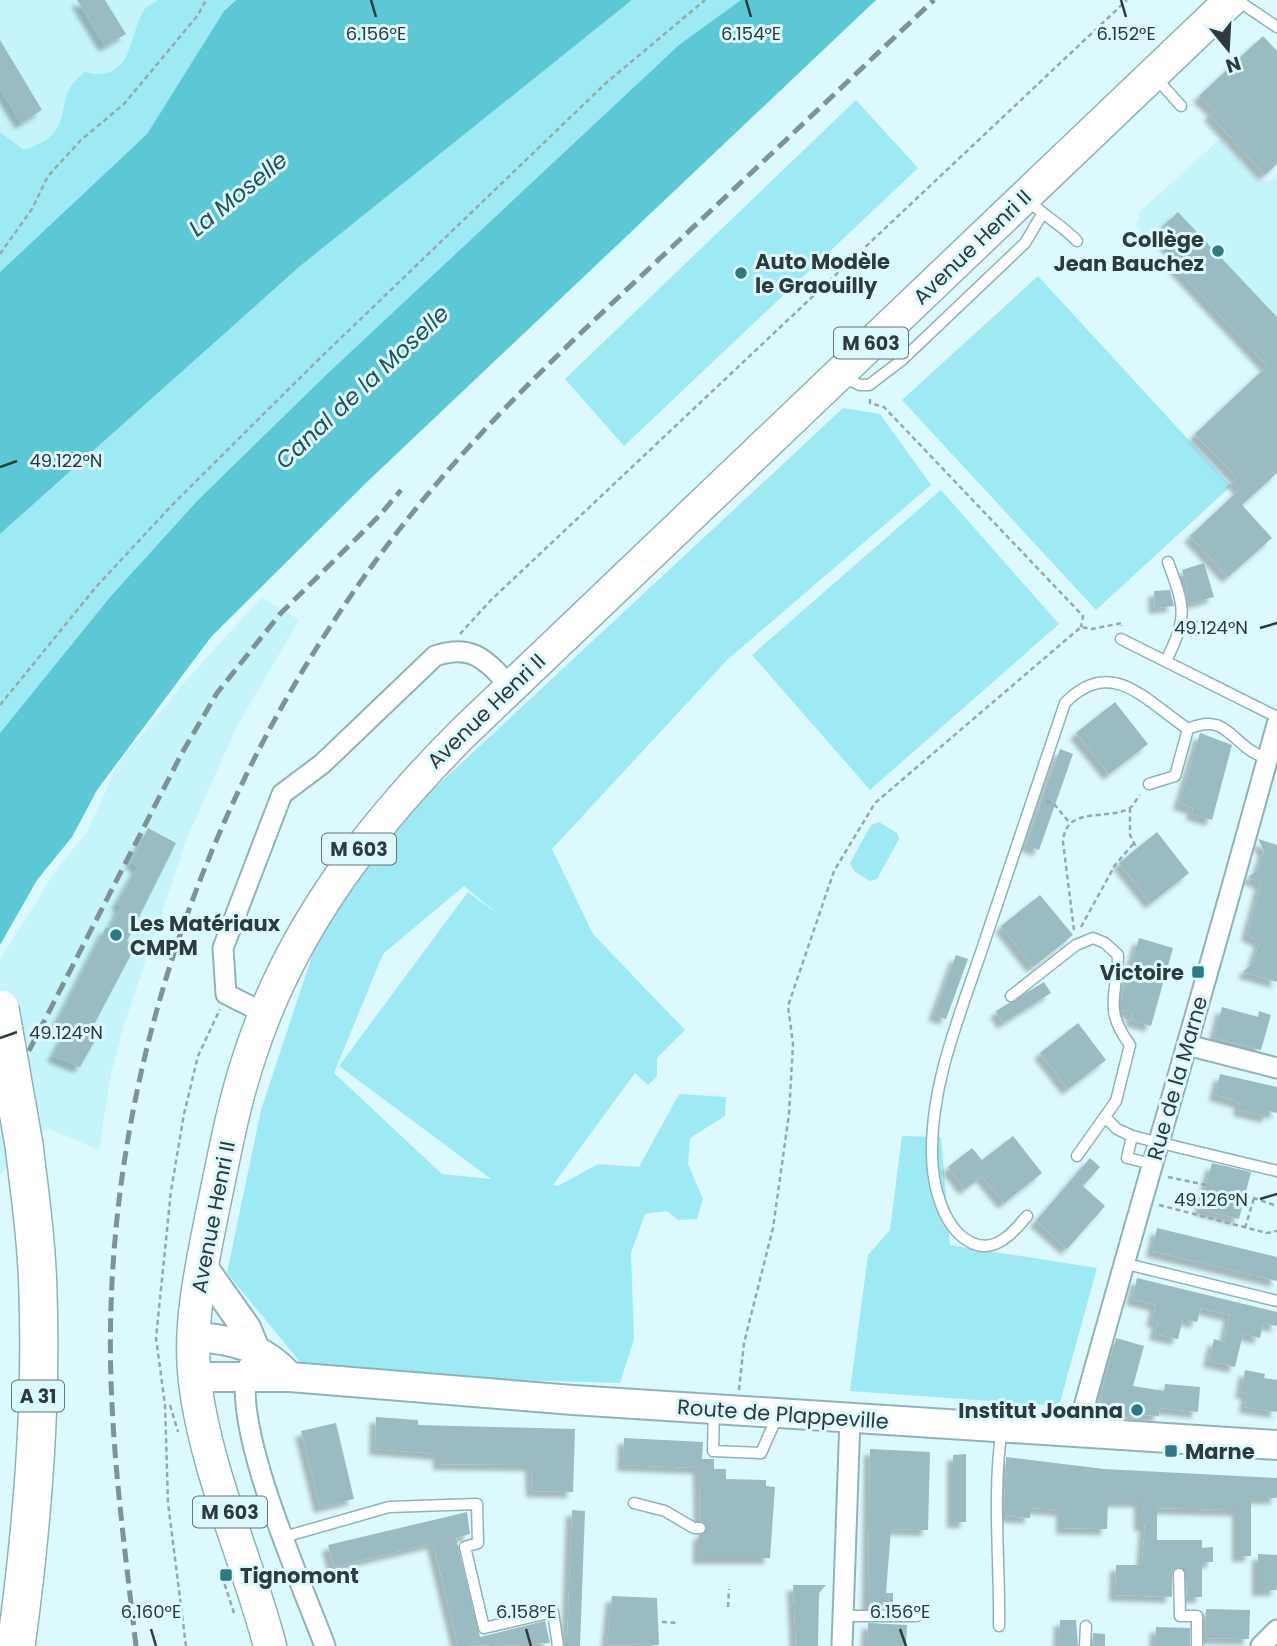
<svg xmlns="http://www.w3.org/2000/svg" width="1277" height="1646" font-family="Poppins,sans-serif">
<defs>
<filter id="shadow"><feDropShadow dx="-6" dy="6" stdDeviation="2" flood-color="#0004"/></filter>
</defs>
<rect width="100%" height="100%" fill="#dcf9fd"/>
<!-- built -->
<path fill="#c6f4fb" d="M0,0h213l-213,206z
M1220,139l38,41 12,1 7,-7v203l-143,-153 6,-6 -3,-4z
M262,597l37,23 -63,108 -49,110 -63,187 -13,49 -12,76 -52,-22 -47,47v-216l57,-90 30,-37 30,-66 64,-80z"/>
<!-- green -->
<path fill="#9deaf5" fill-rule="evenodd" d="M158,0h78l-12,11 -77,123 -147,138v-140l24,18c60,-20 22,-49 61,-78 48,12 43,-36 59,-62 3,-4 10,-7 14,-10z
M632,0h109l-61,44 -353,330 -130,127 -87,96 -110,136v-199l299,-267z
M856,100l62,68 -294,278 -59,-67z
M1038,276l193,210 -135,124 -194,-210z
M843,408l37,6 51,71 -204,175 -175,189 41,85 92,96 -28,28v18l-9,9 -13,-12 -82,112 5,1 40,-22 41,3 40,-73 47,3 -1,19 -35,22 -2,26 15,35 -6,20 -19,1 -11,-9 -22,3 -14,39 3,86 -14,44 -247,-7 -73,-14 -73,-89 34,-163 77,-232zM464,886l35,29 -31,-23 -129,174 152,113 -49,-5 -108,-101 49,-119z
M941,490l118,134 -189,166 -118,-135z
M879,822l18,11 2,6 -22,40 -7,2 -16,-10 -4,-8 21,-38z
M902,1136l39,1 9,108 147,23 -38,138 -209,-15 18,-136 22,-25z"/>
<!-- water -->
<path fill="#5cc8d6" d="M236,0h396l-333,267 -299,267v-262l147,-138 77,-123z
M741,0h135l-508,481 -157,156 -114,153 -25,47 -35,43 -37,65v-212l110,-136 87,-96 130,-127 353,-330z"/>
<!-- building -->
<path fill="#99bbc1" filter="url(#shadow)" d="M77,0h28l21,34 -21,12z
M1263,36l14,15v113l-12,11 -55,-60 4,-4 -15,-15z
M0,40l42,70 -21,13 -21,-35z
M1178,212l99,105v156l-35,32 30,33 -44,39 -38,-41 50,-47 -7,-7 4,-4 -42,-44 72,-68 -94,-101 7,-7 -24,-25z
M1204,563l10,34 -26,7 -3,-16h3l-6,-18z
M1170,590l4,16 -19,2 -1,-17z
M1115,702l33,42 -39,30 -33,-41z
M1200,733l32,12 -20,75 -20,-6 1,-6 -14,-4z
M1060,749l13,5 -34,96 -13,-5z
M148,828l28,15 -49,98 9,4 -48,91 8,3 -16,28 -27,-11 16,-30 -11,-5 48,-94 4,2 11,-23 -4,-2 21,-37 -7,-5z
M1157,832l32,41 -38,30 -32,-40z
M1258,839l19,6v137l-34,-10 10,-9 7,-22 -13,-6 14,-52 -13,-6 10,-7 6,-19z
M1040,895l33,40 -40,32 -32,-41z
M1139,938l34,10 -22,78 -20,-6 2,-6 -12,-4v-11z
M956,955l12,4 -22,60 -12,-4z
M1044,982l7,11 -48,30 -7,-12z
M1222,1007l36,10 1,-6 12,4 -10,35 -47,-12z
M1078,1023l28,37 -38,29 -28,-36z
M1220,1074l57,13v26l-8,-2 -1,6 -29,-7 1,-8 -25,-7z
M1013,1136l29,37 -38,30 -22,-27 -17,13 -17,-22 24,-19 10,12z
M1090,1158l10,9 -17,19 22,20 -38,43 -31,-28z
M1212,1163l39,9 -12,47 -39,-10z
M1157,1228l120,29v24l-125,-30z
M1137,1278l140,34v14l-14,-3 -3,15 -17,-4 -8,33 -26,-6 5,-22 10,3 6,-27 -29,-7 -4,14 -14,-3 -5,20 -23,-5 3,-12 -6,-1 4,-16 -24,-6z
M1116,1338l28,8 -11,40 31,5 1,-7 35,3 -2,25 -38,-4 -1,8 -59,-4 3,-27z
M1245,1370l20,4 -1,4 13,2v32l-32,-5 2,-14 -6,-1z
M376,1417l42,3v5l157,4 -2,63 -41,-1 -1,-26 -92,-1v-10l-64,-5z
M336,1423l18,76 -34,8 -19,-76z
M624,1438l79,4 -1,17h12v10h12v10l40,1v6l9,1 -5,71h-71v-23l8,-6 -7,-8 -1,-53 -76,-3z
M870,1449l60,3 -2,78 -37,-1 -5,64h7v16h-25z
M966,1454v68h-13v-67z
M1006,1457l98,12 173,9v20h-26v58h-13v-46l-81,-2v32h45v8l11,-1v15h-11v35h-15l-1,-24 -6,-6 -8,4v26l-57,-2 1,-30h26l3,-40h-5v-24h-32l-1,28 -45,-1v-18l-31,-2 -1,10 -26,-2z
M572,1510l13,1 -5,135h-13z
M467,1512l3,22 -14,4 24,99 65,-16 5,22 -92,3 -25,-103 -99,24 -6,-22z
M1258,1554l19,1v35h-19z
M793,1585h33l-7,8 -1,53h-22z
M612,1596l45,2 2,47 -52,-1z
M1206,1609l44,1 -1,29 -44,-1z
M1060,1620h16l2,26h-19z
M868,1623l39,2 -1,21h-39z
M1156,1627l34,1v18h-35z
M1093,1633l12,1v12h-13z"/>
<g fill="none" stroke-linecap="round" stroke-linejoin="round">
<defs>
<path id="lane" d="M1237,0l40,27
M1156,78l25,28
M1027,199c16,17 33,24 50,42
M842,377l18,8h9l33,-25 123,-117 16,-27
M1121,639l156,78
M1166,661c22,-45 19,-53 2,-99
M1149,784l26,-8 13,-47
M1011,996l65,-51 17,-7 12,5 13,12c-1,41 -15,54 12,90l-14,56 -39,55
M1105,1117l12,12 15,7 -5,22 26,6
M1132,1136l145,35
M1027,1216c-14,17 -33,39 -57,26 -28,-15 -38,-59 -38,-89 -1,-70 28,-138 50,-204 28,-82 55,-164 83,-246 46,-48 81,-2 123,26 42,-19 43,20 80,29
M1123,1263l154,38
M714,1410l-1,41 48,2 16,-36
M634,1503l31,8 29,17h6
M284,1537l105,-30 88,-3 1,39 -13,4 19,81 69,-16 5,34
M1179,1574l1,42h17v30
M842,1616h75
M999,1626c1,-66 -7,-132 3,-198
M1085,1646l1,-20"/>
<path id="street" d="M266,1014l-40,-20 -3,-46 59,-154 40,-30 113,-108c37,-13 51,4 76,31
M1187,1045l90,23
M248,1367c-18,59 54,217 77,279
M1077,1432c65,-237 136,-471 200,-708
M842,1646l8,-228
M1261,1646l16,-16"/>
<path id="secondary" d="M202,1266l44,62 8,19
M193,1337c41,2 70,10 97,40
M195,1377h95l283,23 704,45"/>
<path id="primary" d="M270,1646c-23,-88 -64,-174 -75,-264 -7,-58 7,-117 18,-173 11,-52 20,-104 37,-154 41,-127 121,-230 214,-323l767,-732"/>
<path id="highway" d="M16,1646c16,-117 26,-234 22,-352 -1,-50 -8,-99 -14,-149"/>
</defs>
<!-- lane casing -->
<use href="#lane" stroke="#91b3b8" stroke-width="13"/>
<!-- street casing -->
<use href="#street" stroke="#91b3b8" stroke-width="23"/>
<!-- secondary casing -->
<use href="#secondary" stroke="#91b3b8" stroke-width="32"/>
<!-- primary casing -->
<use href="#primary" stroke="#91b3b8" stroke-width="35"/>
<!-- highway casing -->
<use href="#highway" stroke="#91b3b8" stroke-width="40"/>
<!-- path -->
<path stroke="#93aaad" stroke-width="2.5" stroke-dasharray="5 3.5" stroke-linecap="butt" d="M0,254l32,-45 16,-33 33,-36 43,-36 74,-89 8,-15
M870,399v4l14,4 199,209 -2,11
M1193,621l14,3
M460,634l30,-33 637,-601
M0,705l96,-118 77,-83 145,-144 288,-277 99,-83
M1046,801l8,3 15,18
M1130,808v27l7,14
M1081,927l34,-62 19,-22
M1074,930l-11,-88c2,-37 45,-21 67,-34 4,-3 7,-10 10,-13
M1168,1177l38,8
M1245,1195l32,11
M1159,1205l108,28 10,-2
M1245,1228l9,-30
M739,1390l5,-47 29,-115 16,-114 4,-70 -5,-38 46,-135 41,-68 206,-176 11,2 30,-6v3
M170,1405l8,27
M222,1576l12,37
M728,1607l1,-18
M662,1622l17,1
M186,1646l-18,-143 -3,-98 -9,-67 15,-147 13,-77 14,-58 22,-47"/>
<!-- lane -->
<use href="#lane" stroke="#fff" stroke-width="10"/>
<!-- street -->
<use href="#street" stroke="#fff" stroke-width="19"/>
<!-- secondary -->
<use href="#secondary" stroke="#fff" stroke-width="28"/>
<!-- primary -->
<use href="#primary" stroke="#fff" stroke-width="32"/>
<!-- highway -->
<use href="#highway" stroke="#fff" stroke-width="37"/>
<!-- rail -->
<path stroke="#7e9396" stroke-width="5" stroke-dasharray="14 7" stroke-linecap="butt" d="M0,1107l182,-354 35,-60 63,-79 100,-99 21,-25
M136,1646c-13,-113 -29,-226 -25,-339 9,-297 131,-593 322,-819 73,-87 156,-163 239,-241 88,-82 175,-165 262,-247"/>
<defs>
<path id="highway-bridge" d="M0,1009l24,136"/>
</defs>
<!-- highway-bridge casing -->
<use href="#highway-bridge" stroke="#91b3b8" stroke-width="40" stroke-linecap="butt"/>
<!-- highway-bridge -->
<use href="#highway-bridge" stroke="#fff" stroke-width="37"/>
</g>
<!-- ticks -->
<path fill="none" stroke="#2d3b3d" stroke-width="2.5" d="M371,0l5,17M746,0l5,17M1121,0l5,17M0,467l17,-6M1260,628l17,-5M0,1038l17,-6M1260,1199l17,-5M151,1629l5,17M526,1629l5,17M900,1629l6,17"/>
<!-- markers -->
<g fill="#307882" stroke="#dcf9fd" stroke-width="2.5">
<circle cx="1218" cy="251" r="7"/>
<circle cx="741" cy="273" r="7"/>
<circle cx="116" cy="935" r="7"/>
<rect x="1191" y="965" width="14" height="14" rx="3.5"/>
<circle cx="1137" cy="1410" r="7"/>
<rect x="1164" y="1444" width="14" height="14" rx="3.5"/>
<rect x="219" y="1568" width="14" height="14" rx="3.5"/>
</g>
<g text-anchor="middle" dominant-baseline="central" stroke-width="6" stroke-linejoin="round" paint-order="stroke">
<!-- shield labels -->
<g fill="#dcf9fd" stroke="#627477" stroke-width="2">
<rect x="834" y="327.5" width="74" height="31" rx="5"/>
<rect x="322" y="833.5" width="74" height="31" rx="5"/>
<rect x="12" y="1380.5" width="52" height="31" rx="5"/>
<rect x="193" y="1496.5" width="74" height="31" rx="5"/>
</g>
<g font-size="19" font-weight="bold" fill="#2d3b3d">
<text x="871" y="343">M 603</text>
<text x="359" y="849">M 603</text>
<text x="38" y="1396">A 31</text>
<text x="230" y="1512">M 603</text>
</g>
<!-- poi labels -->
<g font-size="21" font-weight="bold" fill="#2d3b3d" stroke="#dcf9fd" text-anchor="start">
<text x="1204" y="239" text-anchor="end">Collège<tspan x="1204" dy="24">Jean Bauchez</tspan></text>
<text x="755" y="261">Auto Modèle<tspan x="755" dy="24">le Graouilly</tspan></text>
<text x="130" y="923">Les Matériaux<tspan x="130" dy="24">CMPM</tspan></text>
<text x="1184" y="972" text-anchor="end">Victoire</text>
<text x="1123" y="1410" text-anchor="end">Institut Joanna</text>
<text x="1185" y="1451">Marne</text>
<text x="240" y="1575">Tignomont</text>
</g>
<!-- street labels -->
<g font-size="21" fill="#2d3b3d" stroke="#dcf9fd">
<text transform="translate(972 247) rotate(-44)">Avenue Henri II</text>
<text transform="translate(486 711) rotate(-44)">Avenue Henri II</text>
<text transform="translate(1177 1078) rotate(-74)">Rue de la Marne</text>
<text transform="translate(213 1217) rotate(-79)">Avenue Henri II</text>
<text transform="translate(783 1414) rotate(4)">Route de Plappeville</text>
</g>
<!-- water labels -->
<g font-size="23" font-style="italic" fill="#225158" stroke="#dcf9fd">
<text transform="translate(238 194) rotate(-39)">La Moselle</text>
<text transform="translate(362 387) rotate(-43)">Canal de la Moselle</text>
</g>
</g>
<g font-size="18" text-anchor="middle" fill="#2d3b3d" stroke="#dcf9fd" stroke-width="6" stroke-linejoin="round" paint-order="stroke">
<text x="376" y="40">6.156°E</text>
<text x="751" y="40">6.154°E</text>
<text x="1126" y="40">6.152°E</text>
<text x="66" y="467">49.122°N</text>
<text x="1211" y="634">49.124°N</text>
<text x="66" y="1039">49.124°N</text>
<text x="1211" y="1206">49.126°N</text>
<text x="151" y="1618">6.160°E</text>
<text x="526" y="1618">6.158°E</text>
<text x="900" y="1618">6.156°E</text>
</g>
<!-- north arrow -->
<g transform="translate(1228 49) rotate(162)" stroke="#dcf9fd" stroke-width="5" paint-order="stroke">
<path d="M0-5L12 26L0 18L-12 26Z" fill="#2d3b3d"/>
<text y="-10" font-size="19" font-weight="bold" text-anchor="middle" fill="#2d3b3d">N</text>
</g>
</svg>
